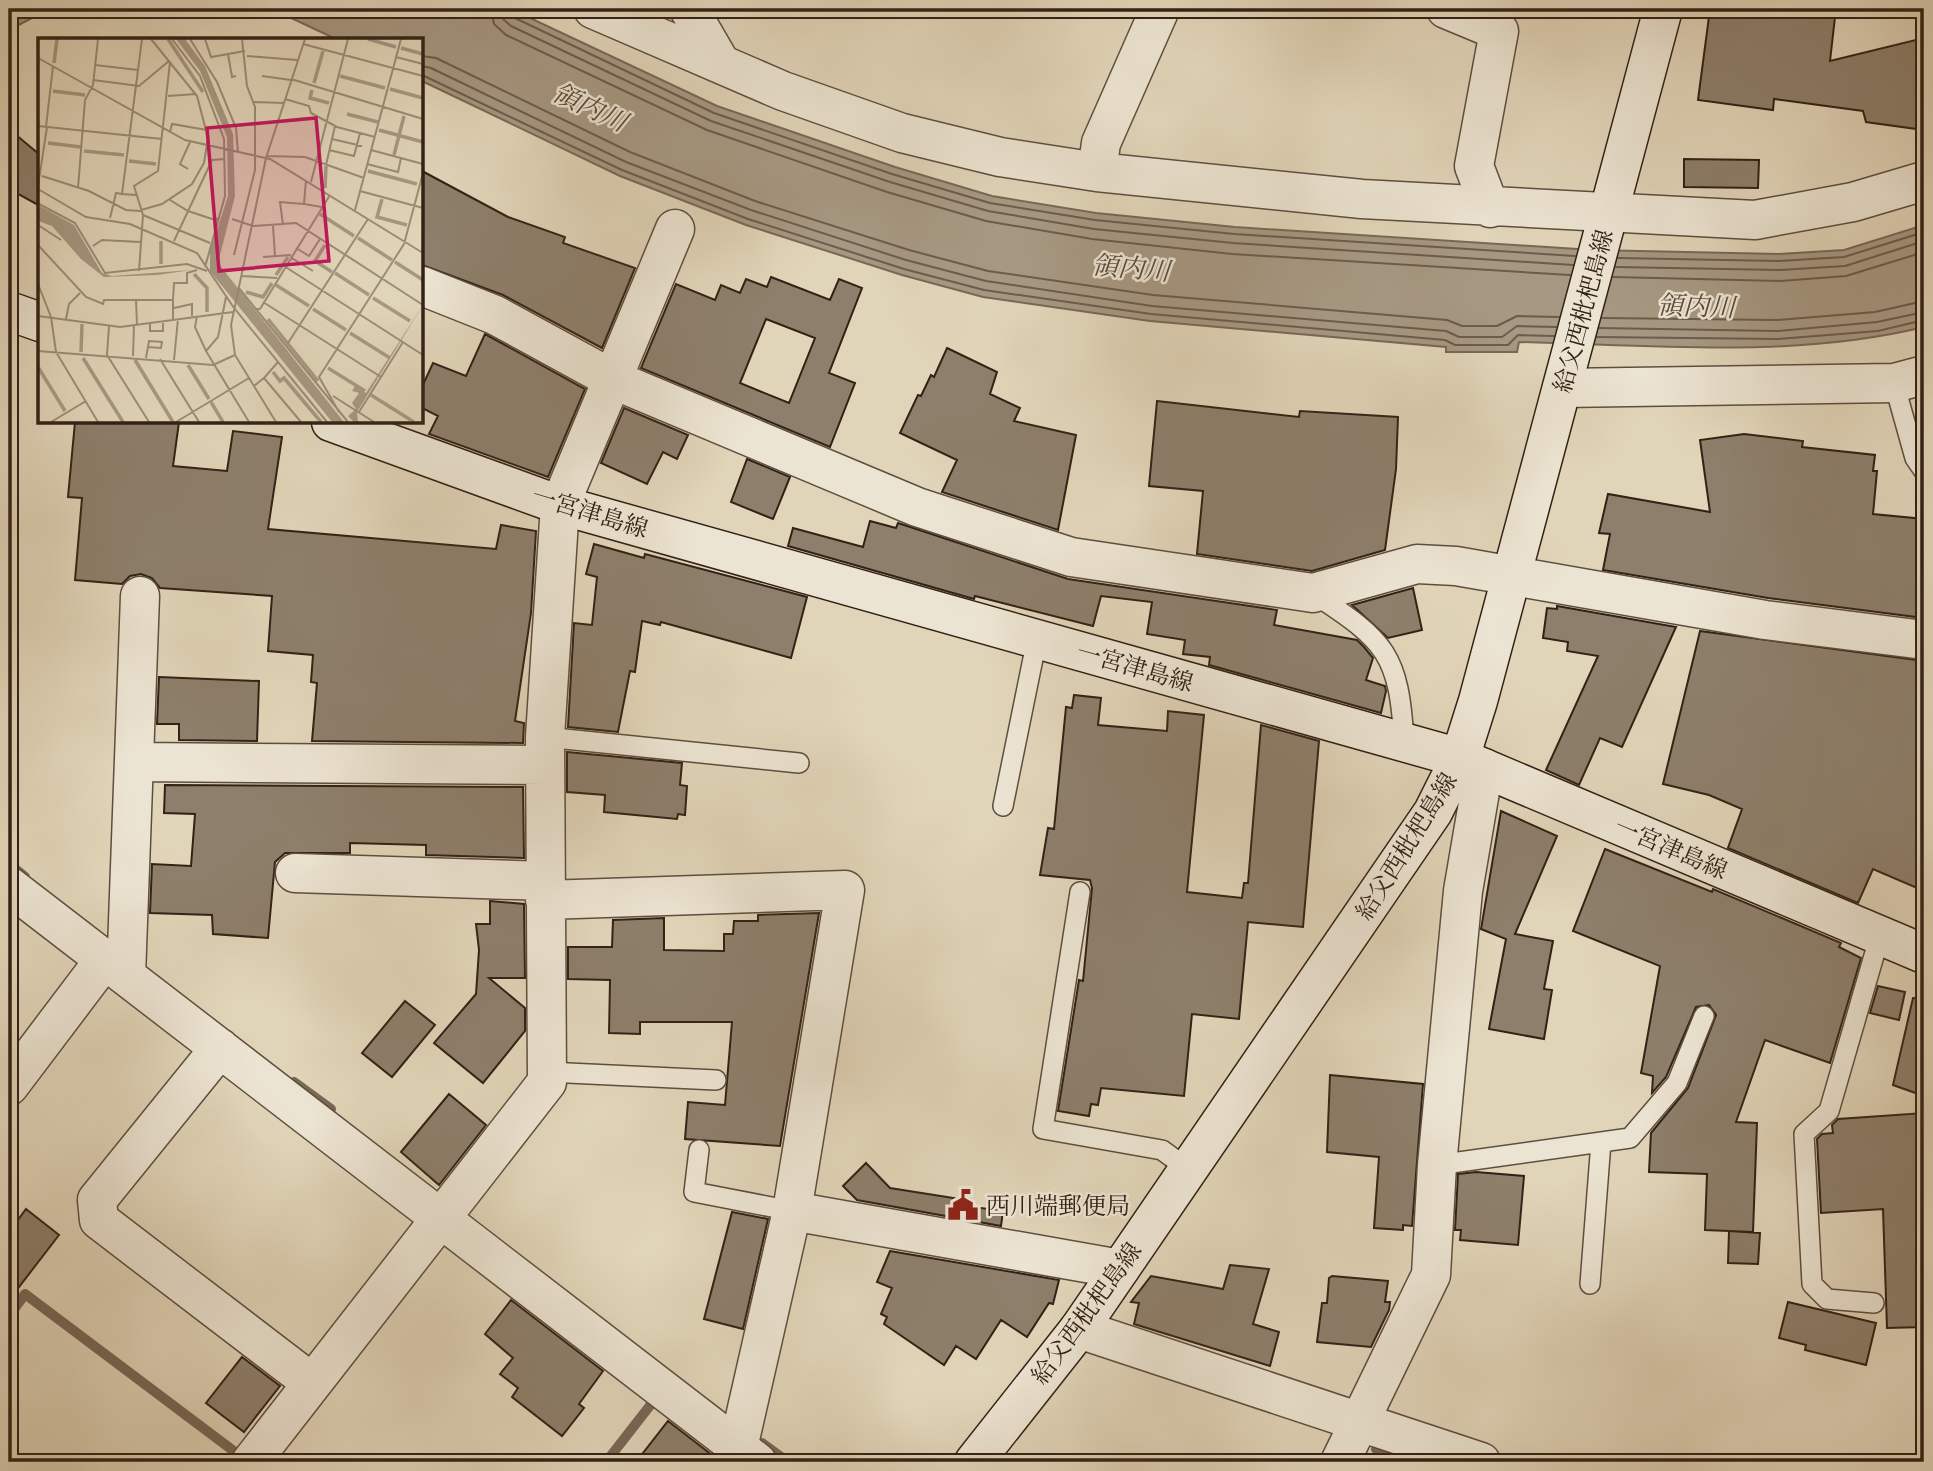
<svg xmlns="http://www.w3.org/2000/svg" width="1933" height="1471" font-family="'EB Garamond','Noto Serif JP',serif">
<rect width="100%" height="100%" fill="#e1d5b9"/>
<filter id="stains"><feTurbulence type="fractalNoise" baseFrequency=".00286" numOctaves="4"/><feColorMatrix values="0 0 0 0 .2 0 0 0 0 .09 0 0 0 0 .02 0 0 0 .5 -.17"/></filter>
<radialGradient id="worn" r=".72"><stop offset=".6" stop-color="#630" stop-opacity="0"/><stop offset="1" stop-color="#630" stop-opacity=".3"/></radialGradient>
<!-- water -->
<path fill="#a69882" stroke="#786857" stroke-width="2" d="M9,9h40l-40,21z
M272,9h239l206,97 178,61 97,29 104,17 139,14 358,23 186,4 65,-4 80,-25v102c-131,32 -271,18 -405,15l-2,10h-71v-5l-296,-26 -167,-24 -81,-22 -156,-50 -126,-49 -198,-95v-41h-84z"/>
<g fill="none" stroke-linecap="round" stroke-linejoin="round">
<!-- shore -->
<path stroke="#6c5c4c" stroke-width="2" d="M491,9l3,15 12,11 201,95 180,62 99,29 106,18 140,15 338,21
M501,9l2,10 8,7 200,95 179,61 98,29 106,18 139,14 340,22
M510,9l5,9 199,95 178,61 98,29 105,17 139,14 341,22
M422,56l14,2 194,94 125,49 154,49 79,21 165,24 294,25 15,6h35l20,-10 42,1
M422,66l9,2 195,94 125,48 155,50 80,21 166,25 294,25 13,6h43l15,-11 39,1
M422,75l200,95 126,49 156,50 80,21 167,24 294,26 10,5h53l10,-10 36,1
M1618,258l161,3 65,-4 80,-25
M1616,267l164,3 65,-4 79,-25
M1613,277l167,4 66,-5 78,-24
M1602,318l175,2 98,-8 49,-11
M1599,328l178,3 100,-9 47,-10
M1597,337l181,2 100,-8 46,-11"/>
<!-- stream -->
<path stroke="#786857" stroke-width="10" d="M9,864l16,13
M294,1082l37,27
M9,1316l16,-22 214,161
M762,1443l26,19
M1376,1449l39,13
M606,1462l46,-59"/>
</g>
<!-- building -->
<path fill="#8d7f6b" stroke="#332116" stroke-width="2" fill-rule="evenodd" d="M1710,9h62l63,8 -5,44 94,-23v92l-58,-8 -3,-11 -89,-12 -1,11 -75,-10z
M9,129l31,26v51l-31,-17z
M1684,159l75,1 -1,28 -74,-1z
M422,171l86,46 57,20 -2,6 72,25 -33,80 -99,-53 -81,-30z
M771,277l59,23 9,-21 23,9 -33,85 26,10 -25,64 -189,-79 35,-84 39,16 6,-15 19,8 6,-14 21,8zM766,319l49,19 -26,65 -49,-20z
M485,334l100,55 -37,88 -119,-43 9,-18 -16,-8v-21l11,-24 33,13z
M947,348l50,24 -7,22 30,14 -6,13 62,14 -18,95 -116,-38 15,-32 -57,-27 18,-38 3,1 10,-21 3,2z
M1157,401l142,16 1,-6 98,6 -2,52 -11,81 -73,21 -115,-17 6,-63 -54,-5z
M624,408l64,27 -11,24 -14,-7 -16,32 -46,-21z
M75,422h104l-6,44 54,5 6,-40 49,6 -14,92 228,20 5,-24 35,6 -5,82 -16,108 9,2 -1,20 -211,-2 5,-58 -6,-1 2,-27 -45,-4 4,-55 -112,-8 -8,-10 -11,-4 -11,2 -8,8 -47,-4 7,-82 -14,-1z
M1744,434l59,7 -1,6 73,8 -2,16h4l-4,43 51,5v99l-156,-20 -165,-28 7,-36 -11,-1 9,-39 102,18 -10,-72z
M747,459l43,18 -17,42 -42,-17z
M870,521l26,7 2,-5 170,56 209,31 -3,15 83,15 7,7 9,11 -7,22 19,6 1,5 -5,22 -172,-48 1,-8 -27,-3 2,-14 -38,-6 5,-32 -51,-6 -8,30 -118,-30 -1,3 -186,-53 5,-18 70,19z
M594,544l50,14 1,-4 162,43 -16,61 -130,-36 -1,3 -18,-4 -7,51 -5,-1 -12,61 -50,-5 6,-104 18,2 5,-48 -11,-3z
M1413,588l9,42 -34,8 -36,-33z
M1557,606l119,21 -54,120 -22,-9 -21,47 -33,-15 52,-114 -31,-5 1,-9 -25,-4 4,-30 10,1z
M1700,631l224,30v230l-51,-22 -15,34 -130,-55 14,-39 -33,-14 -46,-11z
M159,677l100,4 -2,60 -78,-1v-16h-22z
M1074,695l27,3 -3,27 69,6 1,-20 36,4 -17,177 55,6 2,-15h4l13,-158 58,16 -16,186 -55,-5 -9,97 -47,-5 -8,82 -83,-8 -3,17 -7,-1 -2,12 -31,-5 21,-131 4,1 9,-93 -2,-8 -50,-5 8,-47 6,1 12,-122 6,1z
M567,752l115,11 -2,22 7,1 -2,29 -7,-1 -1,5 -73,-7 1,-17 -38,-3z
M165,785l358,2 1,71 -98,-3v-10l-76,-2v10h-65l-10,9 -7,76 -55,-4 -1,-19 -62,-2 2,-49 39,2 4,-52 -31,-1z
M1501,811l56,25 -42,98 38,7 -9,48 8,1 -8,49 -55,-10 17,-90 -25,-10z
M1605,849l107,43 1,-3 128,54 -2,4 22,11 -31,105 -65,-23 -29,82 21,1 -4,109 -48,-2 2,-56 -58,-2 2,-39 37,-45 28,-73 -7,-10 -13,2 -30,70 -14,16 1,-17 -12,-3 19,-107 -87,-35z
M490,901l34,3 1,74h-36l36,30v23l-42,52 -49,-40 42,-49 3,-44 -3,-26h14z
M819,913l-39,233 -95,-7 3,-37 37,3 7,-83h-92v12l-31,-1 1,-53 -42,-1v-32h44l1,-27 51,-2v32l60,1v-17h9l1,-13h24v-6z
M1878,986l27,6 -6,28 -29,-7z
M1913,998l11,1v97l-31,-11z
M405,1001l30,24 -43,52 -30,-24z
M1330,1075l93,9 -11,142 -9,-1v5l-29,-2 5,-71 -52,-5z
M449,1094l37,31 -47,60 -38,-33z
M1924,1113v214l-37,1 -4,-119 -62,4 -4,-74 5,-5 11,-1 -1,-8 6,-6z
M866,1163l24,25 70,11 -1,6 44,6 -2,15 -144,-26 -14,-14z
M1476,1172l48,4 -6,69 -58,-5 1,-10h-6l3,-56z
M26,1209l33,26 -50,65v-68z
M732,1212l36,7 -25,110 -39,-10z
M1729,1231l31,2 -2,31 -30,-1z
M890,1251l169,29 -6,24 -4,-1 -22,34 -26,-17 -25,39 -20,-13 -12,19 -60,-41 3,-7 -6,-3 11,-26 -15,-6z
M1230,1265l39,4 -16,55 26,8 -9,34 -136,-42 5,-21 -8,-1 20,-26 72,13z
M1332,1276l56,5 -3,21h5l-1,8 -18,37 -54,-5 5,-39h5l2,-25z
M511,1300l92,71 -24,33 5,4 -22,28 -50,-39 6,-9 -18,-14 13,-16 -28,-24z
M1788,1302l88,21 -10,42 -61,-15 1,-5 -27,-7z
M242,1357l38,29 -36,46 -38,-29z
M668,1421l53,41h-85z"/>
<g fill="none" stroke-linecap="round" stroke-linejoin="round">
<defs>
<path id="service" d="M1894,383l21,75 9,13
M1314,594c72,47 85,60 90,148
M545,737l254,26
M1003,806l34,-167
M1080,892l-37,237 119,21 26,19
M547,1072l169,8
M699,1150l-5,42 98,19
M1437,1165l193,-27 47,-55 27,-67
M1590,1284l11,-142
M1874,1303l-47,-4 -15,-15 -8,-150 25,-23 51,-176"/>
<path id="minor" d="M593,9l190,82 119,42 98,24 97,15 265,27 393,21 98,-18 71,-21
M689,9l32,55
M1446,9l53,22 -25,135 16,42
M1097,172l4,-29 59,-134
M422,286l73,29 119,65 303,127 154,50 242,36 104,-29 39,2 309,54 159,20
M1562,388l332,-5 30,-8
M134,762l410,3
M295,873l250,8
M9,886l748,576
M545,900l300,-10 -53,321
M126,976l14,-380
M220,1048l-123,152 2,20 213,163
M9,1086l96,-127
M1079,1329l402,133
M738,1448l54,-237 328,58
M251,1462l296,-380 -2,-345 15,-232 115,-276
M1340,1462l91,-187 6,-110 26,-274 21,-123"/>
<path id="secondary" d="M9,311l31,11
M331,422l229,83 900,253 464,196
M974,1462l105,-133 354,-517 27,-54 18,-57 185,-692"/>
</defs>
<!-- service casing -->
<use href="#service" stroke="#5e4e3f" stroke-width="22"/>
<!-- minor casing -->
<use href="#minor" stroke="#5e4e3f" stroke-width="41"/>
<!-- secondary casing -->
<use href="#secondary" stroke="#332116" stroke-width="41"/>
<!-- service -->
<use href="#service" stroke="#ece4d2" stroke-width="19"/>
<!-- minor -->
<use href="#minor" stroke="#ece4d2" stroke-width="38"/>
<!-- secondary -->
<use href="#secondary" stroke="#ece4d2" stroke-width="38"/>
</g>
<!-- icons -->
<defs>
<symbol id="civic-bare" viewBox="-9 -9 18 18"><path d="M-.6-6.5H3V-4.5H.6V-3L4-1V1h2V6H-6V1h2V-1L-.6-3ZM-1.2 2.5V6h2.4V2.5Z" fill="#8f2418" stroke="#ece4d2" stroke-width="2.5" paint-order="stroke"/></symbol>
</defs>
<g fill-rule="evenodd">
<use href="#civic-bare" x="941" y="1183" width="44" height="44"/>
</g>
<g text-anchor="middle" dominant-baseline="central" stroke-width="5" stroke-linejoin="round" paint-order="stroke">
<!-- street labels -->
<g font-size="24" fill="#332116" stroke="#ece4d2">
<text transform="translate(1583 311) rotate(-75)">給父西枇杷島線</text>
<text transform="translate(590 512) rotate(17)">一宮津島線</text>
<text transform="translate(1135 667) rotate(16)">一宮津島線</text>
<text transform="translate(1406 846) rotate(-58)">給父西枇杷島線</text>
<text transform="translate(1671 848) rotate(23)">一宮津島線</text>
<text transform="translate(1086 1313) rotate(-54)">給父西枇杷島線</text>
</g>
<!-- poi labels -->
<g font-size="24" fill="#332116" stroke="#ece4d2" text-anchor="start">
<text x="986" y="1205">西川端郵便局</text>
</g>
<!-- water labels -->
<g font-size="26" font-style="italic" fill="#5b4b3c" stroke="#ece4d2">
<text transform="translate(590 107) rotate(25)">領内川</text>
<text transform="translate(1131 268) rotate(5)">領内川</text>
<text transform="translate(1696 306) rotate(2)">領内川</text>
</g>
</g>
<!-- overview -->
<g transform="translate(38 38)">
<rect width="385" height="385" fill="#e1d5b9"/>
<path d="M138,1h9l20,27 28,68 2,62 -17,67 126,159h-12l-122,-151v-20l18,-55 -1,-59 -27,-66zM2,168l34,19 28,48 10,3 80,-6 -35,5 -53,2 -23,-18 -29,-33 -14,-5zM385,267l-66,107 1,10h-4l-6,-6 8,-7 -4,-6 7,-10 -7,-2 3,-5 11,7z" fill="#a69882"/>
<path fill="none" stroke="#a69882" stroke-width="3.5" d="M130,1l35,53M330,1l28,8M363,10l22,6M16,25l3,-24M302,38l45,12M276,45l9,-32M352,51l33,9M274,52l-2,8 19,5M15,53l32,4M309,76l31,8M341,92l44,12M10,105l33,4M46,113l40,4M356,117l10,-39M91,123l27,3M330,133l49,13M287,150l1,-22M344,161l-5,18 30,8M282,176l34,22M320,200l34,22M287,207l-10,16 17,11M357,224l28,18M123,226v-23M297,235l34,22M156,236l13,14v24M238,237l12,-18M238,247l33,21M208,254l17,5 9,-14M335,260l37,23M275,271l33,21M230,281l50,62M312,295l40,25M43,314l1,-28M45,320l40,64M97,322l38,62M150,327l21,34M0,329l27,44M290,330l37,23M235,334l7,9 4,-3 37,44M333,357l43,27M173,364l12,20"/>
<path fill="none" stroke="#9b8d78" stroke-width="2" d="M134,1l28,37 24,63 1,57 -20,71M152,1l27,43 19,46 2,25M167,1l6,18 34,-6M265,6l120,32M190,16l4,23 4,-1M209,18l50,4M358,19l27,7M0,20l147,82 85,19 153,94M57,27l43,5M224,38l29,4M253,41l132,40M55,42l46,6 30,-25M130,58l28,-2M247,61l24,7 2,7 26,14 38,10M216,64l30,1M0,88l124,13M8,89l7,-61M132,94l2,-8 35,6M294,101l30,7M291,112l25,6 6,-23M333,112l52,14M229,118l38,1 59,21M329,126l31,8 3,-14M288,127l9,-39M150,131l-8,-5 10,-22M4,138l47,15 37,19 15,1M268,142l-2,24 18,3M273,144l37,-143M0,148l9,-59M40,150l7,-88 8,-15 5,-46M0,151l48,28 44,7 67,29 37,55 93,114M322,153l63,17M98,157l-14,-1 20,-155M132,162l18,11 27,9 5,-3M1,166l36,19 30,50 82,-9 20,7M103,172l21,-6 30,-20 12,-21 4,-25 -11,-42 -46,-57M317,172l46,-171M105,177l67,28M72,180l6,-25 6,1M194,181l21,7 43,-3 127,82M0,187l23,15M245,187l-3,-23 24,2M235,188l2,30M136,203l38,-81 13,-1M0,207l48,52 17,7 1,-4h69v20M55,208l9,-6 38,2M258,210l13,8 11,-17M196,217l21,-85v-63l-8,-21 -5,-47M225,219l28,-2M252,219l23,14M246,228l139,89M101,233l4,-56 -9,-29 24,-15 12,-109M203,238l36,2M0,246l13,33 5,35 42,70M200,249l110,135M98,262l1,25M135,262l1,-17h13v-10l10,-3M225,264l118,75M136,270l18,-4v12M217,271h5l70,-114M0,278l82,11 113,-15M159,278l-2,11 11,24 43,71M28,281l3,-15 11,-11M112,285v8h13v-10M71,288l-2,29 42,67M250,305l80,-124M0,313l175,14 22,-10M168,313l12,-14 8,-40M95,318l1,-31M108,320l2,-11 1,-6 13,1 -1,6 -13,-1M122,321l39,63M136,322l4,-41M226,340l14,-16M216,348l10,-8 37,44M295,358l41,26M301,374l-20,-35 85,-133 19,-71M321,374l44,-70M13,384l35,-21M138,384l73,-44M238,384l-41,-67 -4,-30 35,-167 39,-119"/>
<path fill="#c2185b" fill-opacity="0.15" stroke="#c2185b" stroke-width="3.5" d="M278,80l13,143 -110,10 -12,-143z"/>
<rect width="385" height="385" fill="none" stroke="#332116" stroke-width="3.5"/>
</g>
<!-- margin -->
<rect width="1933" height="1471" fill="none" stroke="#e1d5b9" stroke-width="35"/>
<rect x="10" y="10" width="1912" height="1450" fill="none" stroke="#332116" stroke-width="3.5"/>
<rect x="18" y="18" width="1898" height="1436" fill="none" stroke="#332116" stroke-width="2"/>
<rect width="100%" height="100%" filter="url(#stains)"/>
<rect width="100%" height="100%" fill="url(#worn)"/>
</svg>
